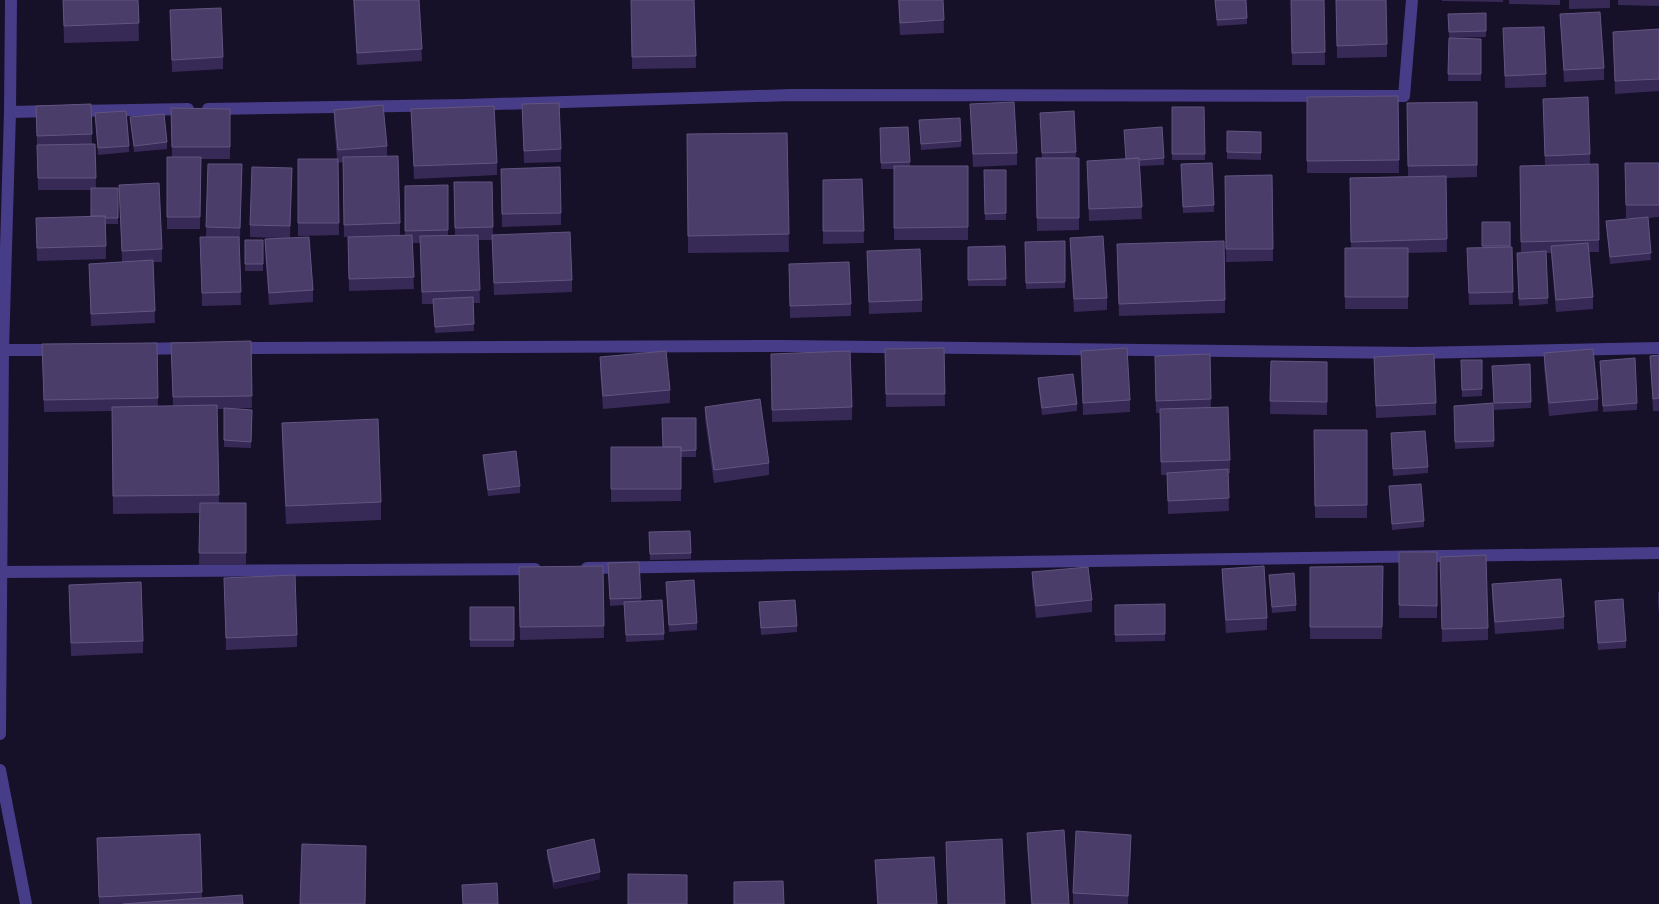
<svg xmlns="http://www.w3.org/2000/svg" width="1659" height="904" font-family="Jost,sans-serif">
<rect width="100%" height="100%" fill="#171029"/>
<g fill="none" stroke-linecap="round" stroke-linejoin="round">
<!-- minor -->
<path stroke="#473c87" stroke-width="12" d="M208,109l257,-4 326,-10 613,1 8,-96
M76,111l112,-2
M10,112l43,-1
M235,348l549,-2 631,7 244,-5
M140,349l48,-1
M3,350h55
M587,568l1072,-15
M2,572l533,-3
M0,734l3,-384 7,-238 1,-112
M0,770l26,134"/>
</g>
<!-- wall -->
<path fill="#382a57" d="M63,0h75l1,41 -75,2z
M353,0h66l3,61 -65,4z
M631,0h63l2,68 -64,1z
M898,0h45l1,33 -44,2z
M1215,0l32,18v6l-30,2z
M1291,0h33l1,65h-33z
M1336,0l51,44v13l-50,1z
M1442,0h61v2l-61,-1z
M1509,0h51v5l-51,-1z
M1569,0h41v8l-41,1z
M1618,0h41v6l-41,-1z
M170,10l53,47v12l-51,3z
M1486,13v24l-37,1 -1,-24z
M1560,14l44,54v12l-40,2z
M1503,28l43,46v13l-41,1z
M1659,29v62l-44,3 -2,-62z
M1449,38l32,1v42h-33z
M1398,96l1,77h-92v-76z
M1543,99l47,55v10h8l1,88h-10l4,45v12l-37,3 -5,-59h-5l2,51 -29,2 -2,-53h4l-1,-87h25z
M1477,102v75l-31,1 1,74 -39,1v56h-63v-61h6l-1,-70 58,-2 -1,-73z
M91,104l1,40h3l1,44h22v36h-12v35l-69,2 -1,-31 55,-14v-26h-53l-2,-84z
M522,104l39,45v13l-37,1z
M970,104l47,49v12l-44,2z
M1172,107h32l1,53h-33z
M171,108l59,1v50h-29l-1,70h-33v-72h5z
M411,109l86,54v12l-83,4z
M334,110l53,36v10l13,67v12h5v-49l43,-1v50h7l-1,-53h38l1,53 79,45v12l-78,3 -2,-55h-14l2,63h-7l1,28 -39,2 -2,-29h-11l-2,-61h-8l2,46 -65,2 -1,-54h-4l-1,-75 -5,1 1,72 -41,1v-77h39l-3,-37z
M1074,111l2,47h3v72l-42,1 -1,-73h6l-2,-45z
M95,113l34,33v6l-31,3z
M130,117l37,25v7l-33,3z
M919,120l42,21v6l-40,3z
M908,127l2,39h58v74h-74v-71h-13l-1,-41z
M1227,131l34,1v28l-34,-1z
M787,133l2,119 -101,1 -1,-119z
M1164,158v7l-24,1 2,53 -53,2 -2,-60z
M1212,163l2,49 -31,1 -2,-49z
M1625,163h34v54l-11,1 3,42 -41,4 -4,-43 37,-3h-17z
M208,164h34l-2,76h-1l2,65 -39,1 -2,-69h6z
M292,168l-2,70 23,52v12l-44,3 -4,-54v-12l15,-1 -30,-1v-12z
M984,170h22v50h-21z
M1272,175l1,86 -47,1 -1,-86z
M862,179l2,64 -41,1v-64z
M501,181l60,32v12l-59,2z
M119,185l43,64v13h-9l2,61 -64,3 -2,-62 33,-2z
M1482,222h28l3,82 -44,1 -2,-45 15,-12z
M1070,238l37,60v12l-33,2 -4,-62z
M245,240h18v31h-18z
M1065,241v47l-39,1 -1,-47z
M1005,246l1,40h-38v-39z
M867,251l55,49v12l-53,2z
M1117,256l108,44v13l-106,3z
M789,264l62,40v12l-61,2z
M251,341l1,67 -26,1 26,1 -1,38 -27,-1v-38h-7l2,94h27v62h-47l1,-52 -87,1 -1,-103 -68,1 -2,-68 115,-1 1,63h15l-2,-63z
M944,348l1,58 -59,1 -1,-58z
M1081,351l49,49v12l-47,3z
M1544,353l54,46v12l-49,5 -5,-50z
M771,354l81,53v13l-80,2z
M1210,354l1,54 19,52v13h-2l1,38 -61,3 -1,-39h-6l-1,-62h-4l-1,-44z
M1659,355v56h-6l-3,-55z
M600,357l70,33v13l-67,6 -3,-40z
M1374,357l62,46v12l-60,3z
M1461,360h21v36l-20,1z
M1271,361l56,1v53l-57,-1z
M1600,361l37,42v7l-34,2z
M1530,364l1,44 -37,2 -2,-38z
M1038,378l39,26v7l-35,4 -4,-31z
M1493,403l1,44 -39,2 -1,-43z
M705,407l64,56v12l-55,8 -9,-64z
M696,418v39h-15v44l-70,1v-55h52z
M282,423l99,79v18l-95,4 -4,-84z
M1314,430h53v88h-52z
M1391,433l37,34v6l-35,3z
M483,455l37,31v7l-32,3 -5,-35z
M1389,486l35,35v6l-32,3z
M649,532l42,21v6l-41,1z
M1399,552h38v66h-38z
M1440,557l48,71v12l-46,2z
M639,562l2,39 23,33v6l-38,2 -2,-37 -14,1 -2,-36z
M603,566l1,72 -84,2 -1,-73z
M1383,566l-1,73h-72v-72z
M1222,569l45,49v12l-41,3 -4,-52z
M1032,572l60,28v12l-56,6 -4,-33z
M1269,575l27,30v6l-24,2z
M224,578l73,57v12l-71,3z
M666,582l31,41v7l-28,2z
M1492,584l72,33v12l-69,5 -3,-38z
M1658,592h1v22l-1,-10z
M69,597l74,44v12l-72,3z
M1595,601l31,40v7l-28,2z
M759,602l38,24v6l-36,3z
M1115,605l50,29v7l-50,1z
M470,607h44v40h-44z
M1027,833l42,71h-38l-4,-59z
M200,834l2,64 41,6h-144l-2,-66z
M946,842l59,62h-57z
M1131,847l-3,57h-55v-11z
M547,850l53,29 -46,10 -7,-33z
M875,860l62,44h-60z"/>
<!-- shaded-wall -->
<path fill="#23183d" d="M1131,835v12l-3,57v-8z
M600,872v7l-46,10v-7z"/>
<!-- building -->
<path fill="#4a3d69" stroke="#625580" d="M63,0h75l1,23 -75,3z
M354,0h65l3,49 -65,4z
M631,0h63l2,56 -64,1z
M899,0h44l1,20 -44,3z
M1215,0h31l1,18 -30,2z
M1291,0h33l1,52 -33,1z
M1336,0h50l1,44 -50,2z
M221,8l2,49 -51,3 -2,-50z
M1600,12l4,56 -40,2 -4,-56z
M1486,13v18l-37,1 -1,-18z
M1544,27l2,47 -41,2 -2,-48z
M1659,29v50l-44,2 -2,-49z
M1449,38l32,1v35h-33z
M1398,96l1,64 -92,1v-64z
M1588,97l2,57 -45,2 -2,-57z
M1014,102l3,51 -44,1 -3,-50z
M1477,102v63l-69,1 -1,-63z
M559,103l2,46 -37,2 -2,-47z
M91,104l1,30 -55,2 -1,-30z
M383,105l4,41 -49,4 -4,-40z
M494,106l3,57 -83,3 -3,-57z
M1172,107h32l1,47h-33z
M171,108l59,1v38h-58z
M126,111l3,35 -31,2 -3,-35z
M1074,111l2,41 -34,1 -2,-40z
M164,114l3,28 -33,4 -4,-29z
M960,118l1,23 -40,3 -2,-24z
M908,127l2,35 -29,1 -1,-35z
M1162,127l2,31 -24,2 -1,-2 -13,1 -2,-29z
M1227,131l34,1v21l-34,-1z
M787,133l2,101 -101,2 -1,-102z
M95,144l1,34h-58l-1,-33z
M398,156l2,67 -56,2 -1,-68z
M167,157h34l-1,60h-33z
M1036,158h43v60h-42z
M1139,158l3,49 -53,2 -2,-48z
M298,159h40l1,64h-41z
M1212,163l2,42 -31,2 -2,-43z
M1625,163h34v42h-33z
M208,164h34l-2,64 -34,-1z
M1598,164l1,76 -78,2 -1,-76z
M894,166h74v61l-74,1z
M252,167l40,1 -2,58 -40,-1z
M560,167l1,46 -59,1 -1,-45z
M984,170h22v43l-21,1z
M1272,175l1,74h-47l-1,-73z
M1446,176l1,63 -96,3 -1,-64z
M862,179l2,52h-41v-51z
M454,182h38l1,45 -38,1z
M159,183l3,66 -40,2 -3,-66z
M448,185v45l-43,1v-45z
M91,188h27v30h-12l-1,-2h-14z
M105,216l1,30 -69,2 -1,-30z
M1648,217l3,36 -41,4 -4,-36z
M1482,222h28v24h-28z
M570,232l2,48 -78,3 -2,-48z
M412,235l2,42 -65,2 -1,-42z
M478,235l2,55 -58,2 -2,-56z
M1103,236l4,62 -33,1 -4,-61z
M200,237h39l2,55 -39,1z
M309,237l4,53 -44,3 -4,-54z
M245,240h18v24h-18z
M1065,241v41l-39,1 -1,-41z
M1224,241l1,59 -106,4 -2,-60z
M1588,243l5,54 -37,3 -5,-54z
M1005,246l1,33 -38,1v-33z
M1512,247l1,45 -44,1 -2,-45z
M1345,248h63v49h-63z
M920,249l2,51 -53,2 -2,-51z
M1546,251l2,47 -29,1 -2,-46z
M153,260l2,51 -64,3 -2,-50z
M849,262l2,42 -61,2 -1,-42z
M473,297l1,27 -39,3 -2,-28z
M251,341l1,55 -79,1 -2,-54z
M157,343l1,55 -114,2 -2,-56z
M944,348l1,46h-59l-1,-45z
M1127,348l3,52 -47,3 -2,-52z
M1593,349l5,50 -49,4 -5,-50z
M666,351l4,39 -67,6 -3,-39z
M850,351l2,56 -80,3 -1,-56z
M1210,354l1,45 -55,2 -1,-45z
M1434,354l2,49 -60,3 -2,-49z
M1659,355v43l-6,1 -3,-43z
M1635,358l2,45 -34,3 -3,-45z
M1461,360h21v29l-20,1z
M1271,361l56,1v40l-57,-1z
M1530,364l1,38 -37,1 -2,-37z
M1073,374l4,30 -35,4 -4,-30z
M760,399l9,64 -55,7 -9,-63z
M1493,403l1,38 -39,1 -1,-36z
M217,405l2,90 -106,1 -1,-89z
M1228,407l2,53 -69,2 -1,-53z
M224,408l28,2 -1,32 -27,-2z
M662,418h34v32l-15,1v-4h-18z
M378,419l3,83 -95,4 -4,-83z
M1314,430h53v75l-52,1z
M1425,431l3,36 -35,2 -2,-36z
M611,447h70v42h-70z
M516,451l4,35 -32,4 -5,-35z
M1228,469l1,29 -61,3 -1,-28z
M1421,484l3,37 -32,3 -3,-38z
M200,503h46v50h-47z
M690,531l1,22 -41,1 -1,-22z
M1399,552h38v54l-38,-1z
M1486,555l2,73 -46,1 -2,-72z
M639,562l2,36 -31,1 -2,-36z
M603,566l1,60 -84,1 -1,-60z
M1264,566l3,52 -41,2 -4,-51z
M1383,566l-1,61h-72v-60z
M1088,567l4,33 -56,6 -4,-34z
M1294,573l2,32 -24,2 -3,-32z
M295,575l2,60 -71,3 -2,-60z
M1561,579l3,38 -69,5 -3,-38z
M694,580l3,43 -28,2 -3,-43z
M141,582l2,59 -72,2 -2,-58z
M1623,599l3,42 -28,2 -3,-42z
M662,600l2,34 -38,1 -2,-33z
M795,600l2,26 -36,2 -2,-26z
M1165,604v30l-50,1v-30z
M470,607h44v33h-44z
M1064,830l5,74h-37l-5,-71z
M1076,831l55,4 -3,61 -55,-3z
M200,834l2,58 -103,5 -2,-59z
M594,839l6,33 -46,10 -7,-32z
M1002,839l3,65h-57l-2,-62z
M302,844l64,2 -1,58h-65z
M934,857l3,47h-59l-3,-44z
M628,874l59,1v29h-59z
M783,881l1,23h-50v-22z
M497,883l1,21h-35l-1,-19z
M242,895l1,9h-120z"/>
</svg>
